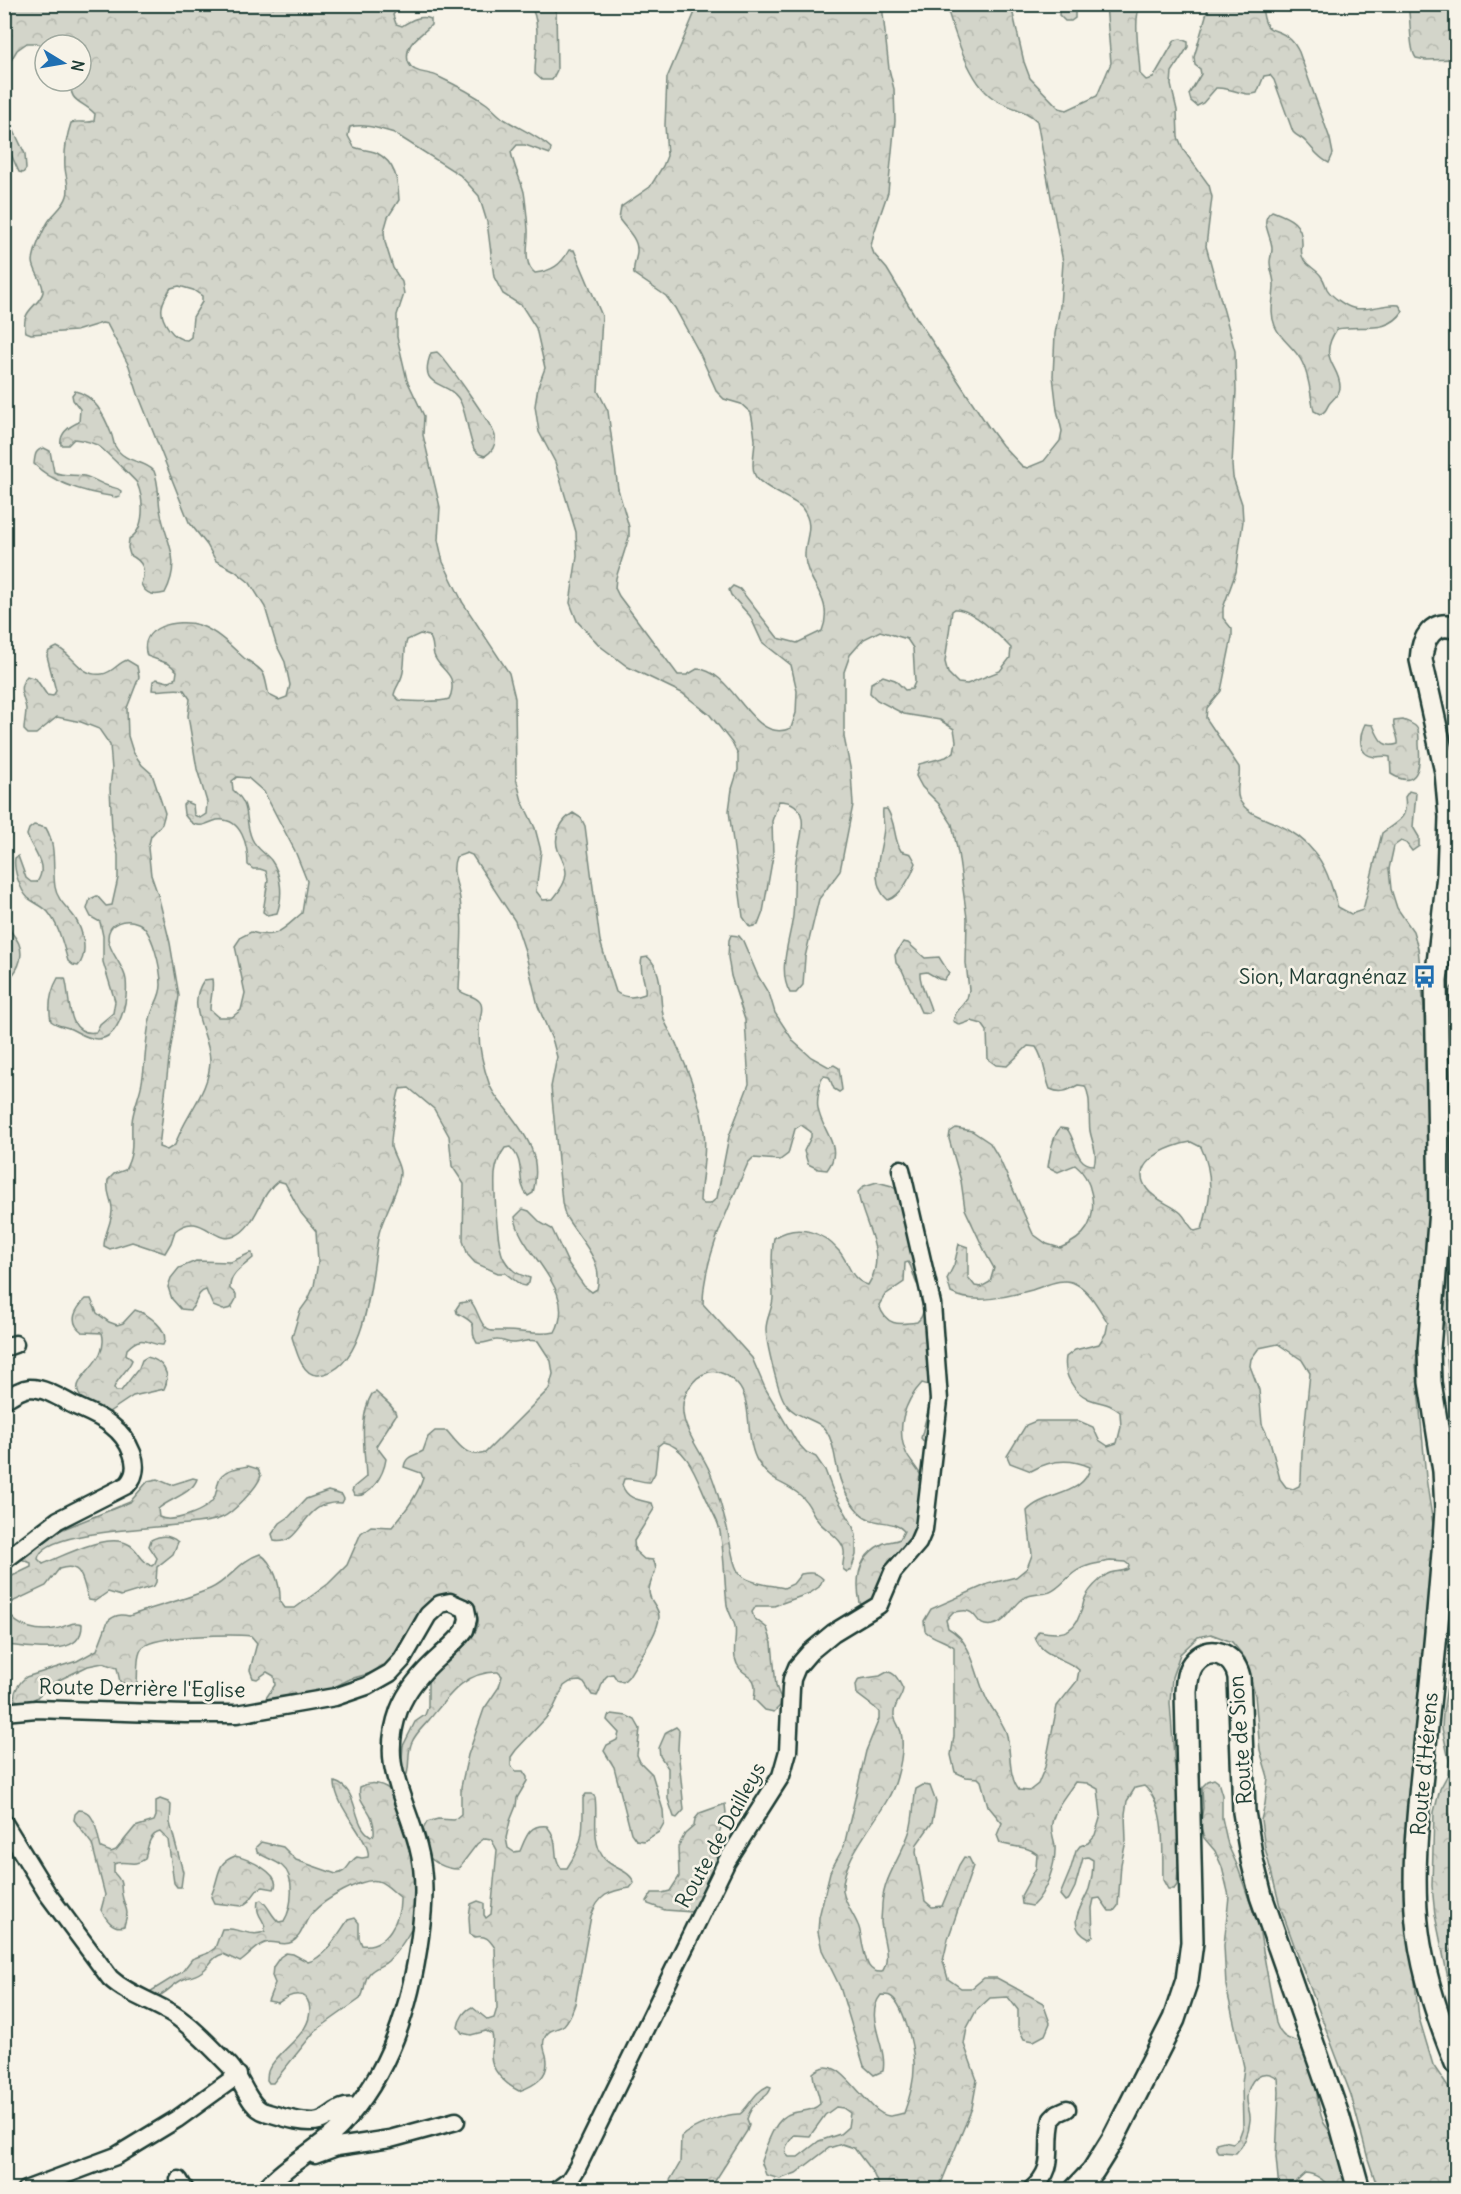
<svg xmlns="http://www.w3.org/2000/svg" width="1461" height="2194" font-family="Delius,sans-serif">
<defs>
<pattern id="grass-tufts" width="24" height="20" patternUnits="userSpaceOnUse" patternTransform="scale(1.5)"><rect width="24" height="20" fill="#d3d5ca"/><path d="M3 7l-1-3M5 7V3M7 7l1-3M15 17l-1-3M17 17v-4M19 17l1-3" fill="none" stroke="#b5b8ae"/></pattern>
<pattern id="forest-crowns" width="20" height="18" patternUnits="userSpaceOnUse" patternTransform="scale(1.5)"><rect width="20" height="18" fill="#d3d5ca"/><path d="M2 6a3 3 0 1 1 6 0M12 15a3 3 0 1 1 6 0" fill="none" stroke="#b5b8ae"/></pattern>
</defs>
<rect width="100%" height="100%" fill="#f7f3e8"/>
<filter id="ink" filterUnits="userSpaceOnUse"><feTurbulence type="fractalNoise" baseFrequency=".0167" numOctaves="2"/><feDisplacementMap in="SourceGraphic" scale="12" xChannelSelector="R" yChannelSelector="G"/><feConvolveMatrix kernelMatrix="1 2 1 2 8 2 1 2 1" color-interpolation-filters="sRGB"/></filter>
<g filter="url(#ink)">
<!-- grass -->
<path fill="url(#grass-tufts)" stroke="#79897f" stroke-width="1.5" d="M1060,5h15v13l-4,3h-6l-6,-6z"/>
<!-- forest -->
<path fill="url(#forest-crowns)" stroke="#79897f" stroke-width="1.5" fill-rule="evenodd" d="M401,4l-8,11 3,9 6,2c9,-6 18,-11 29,-7v6c-10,11 -27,18 -23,36 4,14 21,10 31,16 17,8 33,16 48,27 6,5 11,11 17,15 16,10 33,16 47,29l-1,6 -25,-9h-8l-6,7c3,15 9,26 13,40 2,12 3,25 4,37 1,16 -6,33 7,44 17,-2 26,-8 34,-23h5l28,66 -4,75 10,20 10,78 11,38v10l-13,41 -1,10 4,8 59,79h9l10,-6c37,0 54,77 94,59l5,-15 1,-22 -6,-26 -29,-23 -12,-26 -19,-21 -2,-5 4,-4 7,3 38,49 19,5 25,-12c13,-33 -16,-48 -17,-74 -1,-19 11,-30 -3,-49 -6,-8 -38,-19 -46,-31 -6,-9 -1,-26 -1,-37 -1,-9 -2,-18 -4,-27l-10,-9 -17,-5 -7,-7 -17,-38 -25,-46 -9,-12 -32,-22c-2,-9 4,-16 3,-25 0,-11 -12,-21 -18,-30l2,-12 29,-20 13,-21 4,-10 -2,-31 2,-47 31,-73h184l7,64 5,20 1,32 -7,71 -14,41 -3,13 3,8 13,15 27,45 74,112 14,19 20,21 5,2 17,-7 16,-20 2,-10 -5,-21 -4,-34 2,-42 5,-28 3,-44 -26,-141c-11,-12 -30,-13 -44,-23 -24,-16 -39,-67 -47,-93h65l13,57 6,16 29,30 8,2 30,-14 14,-33 -5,-58h35c-9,11 -1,53 -1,69l6,6 7,-2 22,-38 6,-1 7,3v5l-16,25 -1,13 6,25 1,27 6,14 25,34 3,12 -6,49 29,105 1,40 -4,74 1,12 9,27 1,17 -7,51 -13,36v10l9,11v8l-11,54 -14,17 -1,10 33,49c2,10 -4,23 0,32 7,15 25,19 38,25 13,6 28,16 37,28 13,15 18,36 24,55l13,7 12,-4 19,-77c16,-13 26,-13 23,-36l4,-6 7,2 -3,34 6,10v9l-7,5 -6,-8 -5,-2 -7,5 -5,23 2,20 6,19 16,23 5,17 6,60 6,154v48l-14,155 10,113 7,46 -1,47 -16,146 -12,134 1,41 14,126 14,47 23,34v90h-78l-10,-30 -17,-64 -54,-142 -17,-47 -15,-58 -4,-28 4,-16 3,-27 -8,-27 -5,-55 -10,-37 -13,-16 -21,-8 -13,3 -18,17 -8,23 -2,26 10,133 -3,49 -3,4h-6l-5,-9c-1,-29 4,-75 -19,-94l-9,2 -8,13 -2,13 1,27 -5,23 -3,42 -4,5h-5l-9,-13 -6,1 -2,9 1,28 -4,3c-25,-13 -7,-32 0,-50 3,-10 4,-19 4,-29l-5,-3 -5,1 -8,29 -6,12 -4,2 -5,-6 10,-24 6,-20 4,-5 8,-3 7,-8 6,-20 -3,-26 -11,-6 -12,-1c-8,12 -20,25 -23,41 -2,8 2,15 3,23 1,19 -9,47 -23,60l-10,-2 -1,-8 15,-28 1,-14c-11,-9 -24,-6 -37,-11l-3,-8 5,-12 -14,-17 -7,-25 -3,-3 -12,-1 -11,-5 -4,-17 3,-19v-89c-9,-7 -20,-8 -29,-16l-1,-10 7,-12 57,-25 28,-7 11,-9 5,-13 -5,-44c17,-19 58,-15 63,-44 -20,-9 -40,-7 -59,4l-21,-8 -3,-7 19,-31 10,-4h43l14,6 6,13 9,6 9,-3 4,-16 -1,-15c-14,-11 -16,-7 -31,-13 -16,-7 -26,-25 -23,-42l9,-7 24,-6 7,-11 2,-10c-9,-14 -18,-32 -32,-39 -13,-8 -31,2 -44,6 -26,7 -57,15 -81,3l-4,-14 7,-14 5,-21 9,3v30l7,9 6,1 9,-5 4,-14 -7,-12 -22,-47 -4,-28 -12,-42 1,-7 6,-4 16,3 18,12 9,15 34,76 14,10 13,4c10,-4 21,-10 27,-20 11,-20 5,-50 -12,-63l-17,7 -10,-5c2,-12 4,-29 12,-39l7,1c10,11 7,36 27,36 4,-12 -2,-23 -4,-34 -2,-15 2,-32 -5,-45l-7,-1c-11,6 -17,9 -28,4 -6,-15 -5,-29 -14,-42l-8,-1 -21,20 -11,-1 -8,-6 -1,-28 -5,-7 -11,-3 -11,4 -7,-4 3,-8 11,-14 2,-9 -3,-27 1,-45 -9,-65 -6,-29 -13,-20 -17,-17 -6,-11 3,-12 27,-7 8,-5 2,-11 -2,-12 -14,-9 -36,-6 -27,-14 -7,-7 1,-10 12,-7 12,4 10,10 7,-1 3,-7 -2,-34 -6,-9 -27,-8 -16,8 -14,16 -6,17v65l7,35 2,33 -13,66 -21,28 -14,58 -2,28 -7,8h-6c-13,-22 0,-53 3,-77 2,-19 0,-38 3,-56 2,-13 8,-28 6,-41 -2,-13 -11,-18 -23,-18l-7,20 1,35 -10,56 -5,13 -8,2 -7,-10 -14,-106 3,-22 6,-19v-15l-6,-12 -22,-28 -28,-22 -54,-26 -28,-21 -23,-25 -7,-18 7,-47 -1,-24 -21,-70 -16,-30 -4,-26 3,-19 7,-19 -9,-40 -14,-22 -19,-12 -9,-17 -7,-55 -8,-26 -19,-21 -66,-42c-13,-4 -30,-10 -44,-6l-2,9 6,11c7,3 17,3 23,6 19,10 21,28 22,47l-11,17 -4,14 1,11 8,26 9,14 2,12 -7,21v22l10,43 17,36 -1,19 17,72 -2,33 5,22 20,41 46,70 6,25 1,80 6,23 13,27 6,23 -5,40 7,9 10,-1c6,-7 13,-16 13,-26 0,-8 -5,-15 -8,-23 -5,-14 3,-30 15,-37l8,5 4,8 15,115 16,51c8,6 19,6 29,2 2,-12 -7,-23 -3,-36l6,-1c17,16 10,41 16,62 2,7 7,13 10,20 13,28 27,62 30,93 3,23 -3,45 -4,69l4,3h6l7,-6 12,-62 20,-52 -4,-64 -14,-44 -3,-19 1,-17 2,-5 8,1 4,5 15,35 12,20 5,17 19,29 17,15 18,10 5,-2 5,3 3,22 -3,2 -5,-3 -5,-12 -5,-1 -3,3c-1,9 -5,20 -3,29 3,23 27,39 9,62l-9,-1 -10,-5 -4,-13 7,-14v-5l-10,-7 -6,4 -7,25 -8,6 -27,-2 -5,5c-18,42 -45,95 -45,141l49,54 13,30 31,53 10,11 10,5 9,13 8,21 18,31 5,13v20l-5,15 -4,2 -4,-3c-1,-6 2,-12 1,-18 -1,-12 -19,-21 -26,-30 -7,-9 -9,-19 -18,-26 -18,-15 -27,-10 -42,-33 -14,-22 -4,-60 -21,-78 -8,-8 -16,-14 -28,-12 -10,3 -15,8 -20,16 -19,29 10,58 21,84 7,16 11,34 16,52 4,12 6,44 15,51 10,9 31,10 43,13l9,-4 8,-10c9,-2 15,-2 22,5l-4,8 -9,6 -36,13h-18l-4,6 2,6 13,10 5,15 4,43 5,13 -1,7 -6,6 -9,-2 -11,-11c6,-31 -14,-18 -19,-41 -2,-11 2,-22 0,-32 -2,-7 -6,-13 -8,-21 -3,-26 -2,-52 -8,-78 -2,-8 -8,-17 -11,-25 -10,-20 -19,-55 -45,-60l-5,4 -3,27 -5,9c-9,1 -16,-5 -26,-3l-2,6c5,14 16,15 30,18l2,6 -20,32 1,10 9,8 9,1c8,12 -4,18 -4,31 0,11 10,15 10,26 0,15 -22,45 -30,59l-6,6 -6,-2 -4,-6c-11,0 -11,14 -16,22l-5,-1 -8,-12 -4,-2 -10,1 -6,4 -11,23 -8,10 -29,31 -5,7v9l5,5h7l4,6v4l-10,17 -1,8 -6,15 -4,17 2,10 6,4 6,-1c6,-14 9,-27 27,-25 14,17 4,29 14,42h6c18,-27 16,-39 16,-70l3,-4h6l3,3c3,20 -4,42 8,60 8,12 27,12 31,26l-4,5c-22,3 -31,7 -39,28l-16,88c-3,8 -5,15 -11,21 -6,5 -15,3 -19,12 -3,7 -1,11 1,18 5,20 -9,30 -27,36 -14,-7 -29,-21 -28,-38 1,-7 3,-12 1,-19l-6,-3 -15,4 -9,-2 -4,-6c1,-8 7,-17 14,-20l16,13 6,-2 3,-10 -2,-60c-6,-9 -9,-13 -20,-11l-5,-3 -1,-17 2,-13 7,-3 6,2v12l2,3 5,-4 6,-64 -6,-11 -6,-1 -8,6 -19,25c-14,0 -24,-7 -34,-16l-2,-22 5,-9 11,-3 16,1 7,-6v-27l7,-32 16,-46 15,-22 3,-11 -4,-4c-34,-1 -50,25 -69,48 -6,7 -13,13 -17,22 -5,10 -2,21 -5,32l-6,-3 2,-25 12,-24 10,-7 3,-8v-26l4,-8c17,-19 64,-40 39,-68 -8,-9 -14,-11 -25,-10l-55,67 -12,9 -29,8 -31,16 -50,7 -3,-4 9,-13 -1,-9 -7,-4 -10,7 -4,-1 -3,-8 7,-27 -6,-7c-18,-2 -95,-1 -108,11 -7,7 -5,26 -6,36l-4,4 -13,-5 -3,-14 -14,-5 -15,3 -35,17 -17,15 -10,5 -11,-3c-2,-9 4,-17 11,-23l51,-16 20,-11 11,-29c7,-6 12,-7 21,-5 27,-10 55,-16 81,-27 19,-8 30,-29 50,-35 13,8 21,32 20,47l5,7h10l33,-24 19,-19 14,-32 10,-7 21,1c12,-14 26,-32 31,-49l-2,-5 -17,-6c2,-12 11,-11 19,-16l5,-14 7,-6h12c11,13 20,28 38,22l64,-64 4,-15 -2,-13 -13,-20c-12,-2 -13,1 -23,2 -7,1 -13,-4 -19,-3 -7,1 -11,4 -19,3 -11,-18 8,-15 -20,-30l-1,-4 4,-6 10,-2c8,7 8,21 17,28 3,3 10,2 14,2 18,-1 37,5 54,1 24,-44 -36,-79 -40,-115l8,-8 6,2 12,12 11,6 16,34 16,23 8,6 5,-3c7,-28 -16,-48 -29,-69 -4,-5 -5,-12 -6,-18l-11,-115 6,-30 -4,-15 -15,-36 -13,-55 -10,-30 -43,-66 -5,-2 -11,4c-6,15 2,27 4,42 4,30 0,61 -1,91 6,6 15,5 20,11 6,5 0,19 0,26 -1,19 5,42 11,59 4,9 10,16 16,23 22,28 36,48 27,84l-5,3c-13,-14 -1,-33 -18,-49l-5,1c-6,8 -9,16 -10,26 -1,16 2,74 9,85 7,12 13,15 26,19l-1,5 -4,3 -4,-1 -16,-12h-7l-23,-10 -7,-8 -5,-14 1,-57 -12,-18 -3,-30 -15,-27 -25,-21 -9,1c-3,6 -10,52 -9,58 2,8 9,18 9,26 0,16 -17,43 -21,60 -8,38 -10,137 -60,142 -17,2 -23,-25 -27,-38l8,-26 8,-11 6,-14 4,-24 -1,-16 -1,-15 -15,-18 -16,-30 -7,-2c-19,14 -21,45 -43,55 -21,10 -34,-27 -60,-5l-4,12 -6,10 -33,-11 -22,7 -6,-3c0,-13 9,-25 8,-38 -1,-12 -6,-13 -4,-28l6,-6 11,-4c10,-19 6,-28 7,-48 1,-13 8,-27 10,-40 4,-21 3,-42 8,-63 2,-12 11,-21 11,-34 0,-15 -8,-56 -23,-62 -13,-5 -30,-1 -30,15 1,15 16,27 18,42 2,19 -5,59 -29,59 -9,0 -18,-6 -26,-10 -7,-3 -14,-3 -20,-8 -3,-16 -1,-29 7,-43h7c6,16 -1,59 31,54l4,-8 13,-11 2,-12 -12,-39v-26l-3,-14 -9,-5 -4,-8 3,-10 7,-3 9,10 6,-1 6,-27v-23l-6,-25 -2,-42 2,-18 -2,-25 -11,-16 -18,-7 -24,-5 -21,17h-8l-4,-4c0,-6 2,-15 2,-21 -2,-14 -10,-20 1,-33l9,3 11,16 6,1 3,-5 -9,-35 2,-5 8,-4c16,7 23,30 45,27 11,-1 15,-11 25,-14l10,6 2,11 -12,31 1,28 5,16 9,13 10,9 13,39 -3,11 -11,12 -3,12 3,27 7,20 12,48 9,53 -10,63 -10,88 8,3 8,-5c9,-29 35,-53 35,-85 -1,-28 -25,-53 -6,-80l8,-1c2,11 -2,20 -2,31l8,7h14l9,-7 4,-17 -10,-47 6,-9 10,-5c26,8 32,-3 51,-19l5,-32 -12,-30 -31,-59 -16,-14 -11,-1 -5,4 1,9c20,17 10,29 19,49 4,9 13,14 19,21 11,15 12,37 6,53l-10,2 -4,-3 5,-32 -2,-9 -6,-2h-7l-5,-4c0,-19 -6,-48 -31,-45 -8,2 -15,8 -23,4 -4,-2 -8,-7 -10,-10l-1,-9 3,-3 7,3 1,10 6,3 6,-4 1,-12 -10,-33 -9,-53 2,-17 -6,-9c-11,-3 -21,2 -32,0l1,-9 4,-2 11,3 8,-4 1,-7 -8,-7 -22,-8c-10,-30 31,-38 52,-31 19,7 31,20 45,33 6,4 15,9 19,15 3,5 4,16 6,22l10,5 8,-3 3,-12 -5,-23 -9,-18 -11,-37 -15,-24 -15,-12 -19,-10 -9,-16 -18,-23 -51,-128 -9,-28 -22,-42 -5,-1 -26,8 -45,3 -5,-2c-7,-22 14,-26 17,-40 1,-10 -10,-21 -10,-31 1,-11 9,-29 15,-39 5,-9 16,-15 19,-26 3,-9 -1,-18 -2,-28 -1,-15 1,-30 6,-45 8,-3 15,1 23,-2l1,-7c-12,-13 -28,-12 -23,-33h9v-20l4,-15 -4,-3 -36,3 -9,-3h-9l-10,7 -12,20v-65zM179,286l14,4 9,6v6l-9,15 -2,20 -4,3c-14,0 -27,-20 -25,-33 1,-7 5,-13 9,-19zM955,609c16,-1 45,27 56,39l-1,10 -10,13 -33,13 -9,-1 -10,-10 -3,-11 7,-51zM420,634l9,2c5,6 3,11 5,19 3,10 13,15 17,24 2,6 1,15 -2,20 -8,3 -41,3 -50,1l-5,-5c1,-7 6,-12 8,-19 4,-12 1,-24 5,-36zM1191,1142l10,5c13,28 10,53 1,82l-7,2c-7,-5 -8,-12 -14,-18 -10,-9 -25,-12 -34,-24 -20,-27 24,-44 44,-47zM1278,1344l24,16 8,13 -8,79 -1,28 -2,6 -6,3 -7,-2 -6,-8 -10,-38 -8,-17 -3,-34 -9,-24 1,-7 8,-11zM1110,1561l15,1 4,3 -1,4c-8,4 -15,1 -22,6 -7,5 -16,14 -20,21 -3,5 -3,12 -6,18 -7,21 -22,21 -41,17l-4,6c6,20 31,21 44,33l-2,11 -20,25 -12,61 -7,17 -9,7 -10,-1c-12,-15 -7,-40 -13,-58 -4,-11 -13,-22 -19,-32 -12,-24 -13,-58 -39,-72l-2,-8 7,-8c4,0 10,-2 14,-1 12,2 8,17 26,14 15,-3 19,-19 31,-27 8,-5 17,-3 26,-6 10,-4 16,-14 25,-20 10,-7 23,-9 35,-11z
M530,5h26l1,65 -5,10h-10l-7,-6c0,-21 7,-51 -5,-69z
M1209,5h53c3,35 12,18 29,35 3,3 6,8 8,12l31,87 3,15 -4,9c-11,-5 -15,-13 -23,-21 -4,-5 -9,-5 -13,-10l-19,-52 -4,-5 -6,1 -7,17c-14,4 -26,-6 -41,-5l-13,15 -6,3 -6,-5 -2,-7 12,-20 -1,-5 -5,-4 -1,-8z
M1408,5h48v54l-30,1 -10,-2c-7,-9 -5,-39 -8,-53z
M4,110l21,44 1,15 -3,4 -4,-1 -14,-31z
M1272,211c19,7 31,12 30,35 -1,5 -1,10 2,14 4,6 13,10 17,16 3,4 4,8 6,13 4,7 18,17 26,19 15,4 31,-5 46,-3l4,6c-15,24 -43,13 -66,18 -21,31 4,37 3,59 -1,7 -7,11 -11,16 -3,5 -3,8 -9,10l-6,-3c-4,-16 -4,-34 -12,-49 -7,-15 -21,-21 -27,-36 -6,-15 -1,-27 -1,-41 0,-8 -4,-15 -4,-23 0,-4 2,-9 2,-13 0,-14 -14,-28 0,-38z
M437,352c8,6 56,74 58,84 1,9 -3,16 -10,20l-6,-2 -5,-5c-6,-15 -7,-32 -13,-46 -11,-25 -45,-11 -30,-50z
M75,391c19,4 29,24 36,42 2,4 2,9 4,13 10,18 28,13 39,25 5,12 4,25 6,38 5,33 23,49 5,84 -11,3 -19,2 -24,-9 5,-14 3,-22 -11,-29l-2,-7 1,-9c17,-10 15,-39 8,-56 -2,-3 -32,-32 -37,-36 -7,-5 -18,-7 -26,-8l-6,6h-7c-2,-12 9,-19 18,-23l1,-13 -7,-9 -1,-5z
M44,448l6,3 4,21c10,5 20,2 30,4 9,2 15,7 24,10 5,2 9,1 13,5l-1,5 -4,1c-29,-4 -61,-12 -82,-33 1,-9 1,-14 10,-16z
M1403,720c5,2 13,4 15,10 1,4 1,11 1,15 2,20 -1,46 -28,29l-1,-17c-6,-2 -9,0 -15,0 -18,-2 -16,-21 -10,-33l8,1c5,12 9,24 25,19 1,-8 -6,-16 -4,-23z
M883,809h4c9,13 6,29 14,42l10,3 5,9c-4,12 -15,33 -28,37 -21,-18 -6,-48 -4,-72 0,-6 -2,-12 -1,-19z
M34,825l12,3c11,19 6,39 9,59 2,13 13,21 20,31 8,13 14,35 3,48l-5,-1 -5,-4c-5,-16 -9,-36 -20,-49 -5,-6 -14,-9 -20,-14 -8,-8 -15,-29 -13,-40l3,-2 8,22 5,4h6c12,-17 -5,-31 -10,-47l2,-6z
M4,903c2,6 1,13 3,19 1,9 9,14 12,22 6,15 -3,30 -14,38z
M903,942l5,1 17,15 14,-1 10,16 -5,7 -5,-1 -12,-7 -7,1c-1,10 8,26 11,37l-2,3 -8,-1 -19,-42 -6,-7 -1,-8z
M1452,987l4,1v453l-5,-20 -7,-111 11,-87 1,-30 -1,-116 -7,-73 1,-13z
M877,1182l15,4 10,9 9,47 11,35 -1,6 -4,1c-4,-7 -4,-16 -9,-22l-3,1 -1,19 -19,13 -6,10c7,21 19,20 38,17 11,-10 3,-17 3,-30l3,-2 6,9 2,45 2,11 8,9 1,6 -9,32 -2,39 -2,3 -4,-1 -4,-5 11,-43 -3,-10 -7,-2c-18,19 -27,47 -15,72 5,9 14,17 17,27 3,12 0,26 -2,37 -5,24 -24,34 -37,52 -7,11 -8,24 -13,35l-6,1 -6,-4c-5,-24 -2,-47 22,-59 5,-3 12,-2 18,-5l4,-8c-12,-13 -31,-4 -45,-19 -11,-12 -19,-29 -22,-45 -3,-12 -3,-24 -10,-35 -9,-14 -32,-14 -41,-28 -8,-10 -20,-62 -20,-75 0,-11 7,-21 7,-32 0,-20 -3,-39 1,-59 23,-15 48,-7 65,13 11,13 11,29 29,34 21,-33 -6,-61 -10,-93l6,-6z
M250,1253h2l1,5c-10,9 -24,16 -23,31l6,5v5l-5,9 -8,2 -10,-4 -7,-16c-10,2 -9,15 -16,20l-9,-1 -9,-10 -4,-12 3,-9 8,-10 17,-7 35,1z
M86,1299h5l6,14 12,9 8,3 6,-2 12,-13c13,4 36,20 28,35 -14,1 -20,-13 -36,4l-1,5 6,6c-4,11 -15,18 -18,28l2,3h5l18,-23 3,-8 5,-3c15,3 25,17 17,32l-31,7 -27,18c-67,-31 7,-42 -4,-81l-20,-1c-14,-10 -7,-23 4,-33z
M376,1392c7,7 19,15 20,23l-20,31 10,13c-2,14 -15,40 -32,36l-2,-4 2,-4 12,-10c-1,-26 -8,-60 6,-83z
M248,1466l10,3 3,7c-4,12 -29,38 -40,42 -28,12 -179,7 -183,41l5,5c20,-8 65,-32 85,-20 11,5 12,18 24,22l3,-3 2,-5 -8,-12 2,-6c9,-5 19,-5 27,2l-5,12 -16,13 -1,15 -2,4 -33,10 -13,-4 -13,9 -6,-1c-7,-15 -4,-40 -30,-31l-13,17 -32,15c-4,4 -6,7 -4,12 5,15 31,19 44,16 10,-1 19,-9 28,-5 1,36 -56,22 -77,21l-1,-65 27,-13v-4l-10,-4v-4l25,-19 84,-34 18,-21 9,-2 14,6 22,-7 4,1c-5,15 -28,20 -39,30l1,8c13,7 48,-6 55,-19 4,-7 2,-17 8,-23 7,-7 17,-7 26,-9z
M328,1491l14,4 2,4 -2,4c-42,-4 -38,44 -68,38l-2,-7 8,-11 9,-6 17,-18z
M1456,1625v392l-21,-102 -3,-29 2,-74 6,-23 8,-15 1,-14 -7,-32 1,-15z
M887,1672c9,0 12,10 16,17 -1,9 -10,16 -9,26 1,6 5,11 7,17 3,14 0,31 -4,45 -9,36 -57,78 -54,114 2,13 10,22 15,34 3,6 3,15 5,22 3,12 4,26 19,25 10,-14 0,-34 -1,-50 0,-6 1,-12 1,-18 2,-28 20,-48 28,-74 4,-13 3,-28 6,-41l7,-4 7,1 6,16 -4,21 -15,21 -1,8 9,49 7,6 10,-1 17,-41 5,-8 5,1 4,8 -25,73 -5,22 5,18 13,9h11l12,-10h13l46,25 7,20 -5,12 -11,6 -10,-2 -6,-12v-17l-10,-13 -18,1 -14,13 -9,17 -3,16 13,36 -5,28 -30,73 -7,8h-55l-7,-16 -19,-25 -12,-4 -13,4 -33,25 -16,6 -14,-4 -5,-14c6,-16 13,-43 31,-48 10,-3 20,-1 28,-9 0,-11 -7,-20 -7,-31 28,-26 50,39 76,43 5,0 10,-2 15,-3 6,-16 11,-34 10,-51 -1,-16 -10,-59 -24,-66 -2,-1 -7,-1 -9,-1 -18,22 7,51 2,76l-9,4 -10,-9 -24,-79 -18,-37 -4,-18 1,-15 11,-45 14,-26 22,-95 13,-32v-7l-5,-5 -17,-13 -1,-9 3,-6 21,-3zM836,2107l7,1 7,5 -2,14 -8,7 -21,7 -21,16h-9l-3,-3c-2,-8 4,-13 8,-19l16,1 15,-21z
M612,1714l15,2 8,4 5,9 -3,26 3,7 12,12 11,36 1,13 -5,9 -15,9 -8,-1 -5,-7 -17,-66 -10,-16 3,-6 10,-5 2,-7 -12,-13 1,-4z
M676,1727l3,3 -1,19 6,61 -7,8 -3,-1 -6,-18v-31l-8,-12 -1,-8 7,-16z
M1214,1779l4,3 4,13v23l6,27 9,20 22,63 17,95c9,24 19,11 30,25 12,18 8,52 17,73 1,4 5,7 7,11 9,18 14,38 20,57h-21c-4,-10 -14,-15 -24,-16l-10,9 -3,7h-13l-3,-32 3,-65 -1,-14c-17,-12 -29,2 -31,19 -1,8 4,15 3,23 -1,13 -5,24 -14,33l-18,-1 -2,-3v-6l8,-2 9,2 6,-5 4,-11 -1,-43 2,-17 -18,-81 -2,-41 5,-49 -7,-29 -7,-16 -11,-13 -4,-12 3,-18 -1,-21 6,-6z
M335,1782c25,8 16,42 36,54l3,-1c2,-27 -18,-29 -14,-48 12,-6 24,-4 33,6 11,33 37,102 19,135 -6,11 -15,24 -24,33 -6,6 -14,6 -19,13 -6,7 -3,17 -9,25l-45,32 -42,52h-4l-2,-3c0,-7 1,-11 6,-17 13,-18 42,-33 36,-59 -2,-6 -4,-9 -10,-9 -8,-1 -15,4 -21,8l-10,-2 7,-18 -3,-7 1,-9 7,-10 6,-4 7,1 15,8c17,-4 30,-28 40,-42l7,-2 4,5v15l3,7c25,3 39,-27 38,-48 -7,-5 -14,-14 -22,-16 -16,-4 -54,19 -65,31 -9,8 -10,24 -21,30 -8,5 -18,-2 -27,1 -9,3 -17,14 -25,19l-17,-8c-9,2 -12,9 -18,15 -9,8 -12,6 -21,10 -11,4 -17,15 -28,18l-8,-4 34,-21 10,-13 16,-6 7,-5 7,-19c14,-3 30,10 43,2 2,-12 -10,-12 -7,-30l3,-1c8,6 10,16 18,22l5,-1c8,-13 12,-44 -2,-55 -7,-6 -17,-8 -25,-14l-1,-5 5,-5 22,5 13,13 40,14c12,-1 12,-12 21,-17l5,1 6,-1c4,-16 -34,-50 -33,-75z
M160,1799l8,3 3,3 -1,18 13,49 -2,15h-4l-3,-4 -6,-43 -8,-8c-12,3 -12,16 -15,27 -12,9 -20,0 -31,5v9c11,11 5,13 9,26 4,14 6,10 1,27 -11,4 -18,-7 -23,-16l4,-15 -13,-51 -18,-24 1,-6 4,-4c17,0 18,25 22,38l10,4 5,-2 19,-23 19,-6 2,-5v-15z
M725,1804l1,9 -10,29 5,18 -27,50 -2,2 -27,-2 -17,-6 -1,-3 5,-8h10l8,-2 9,-14 -1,-30 7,-13 9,-8 1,-7 5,-6z
M235,1856c12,2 48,18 39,33l-11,-2 -5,2 -9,12 -7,5 -28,-3 -3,-6c1,-5 4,-10 5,-15 4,-14 4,-20 19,-26z
M768,2086l3,1c-2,9 -7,9 -13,15 -6,4 -9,11 -11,17l2,5 -2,7 -37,58h-45l15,-26 1,-26c10,-10 45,-24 59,-23 9,-7 14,-22 28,-28z"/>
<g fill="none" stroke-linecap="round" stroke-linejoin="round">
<defs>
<path id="minor" d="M1440,941l7,1 9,11
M4,1348l11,-4
M4,1400c8,-5 16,-11 26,-12 15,0 30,10 43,17 13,6 27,11 38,20 17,13 34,42 16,60l-69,35 -54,41
M4,1712l32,-3 149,5h52l98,-17 32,-11 23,-13 12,-13 26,-45 12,-11 10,-2 16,7 2,10 -3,11c-7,10 -17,18 -25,26 -17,15 -33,33 -41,54 -20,55 6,85 19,136 8,30 6,60 2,90 -9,70 -30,137 -79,190 -23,24 -55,38 -77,64
M4,1823l43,70 63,85c17,16 42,23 63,36 21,14 39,34 57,52 12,13 19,42 35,46 14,4 40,13 54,9 14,-4 19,-17 36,-14
M315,2155l22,-8 53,-8 66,-18
M179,2180l6,10
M25,2190l91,-34 61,-37 61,-44
M557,2190l12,-9 8,-13 150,-307 54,-85 7,-25 3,-63 1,-9 5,-12 13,-15 23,-19 46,-28 14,-33 25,-29 6,-14 15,-129 -7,-96 -31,-135
M1031,2190c28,-23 13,-43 21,-71l6,-6 9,-4"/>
<path id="major" d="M1456,628c-23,-9 -34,11 -35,32l25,112 4,45 -2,58 -12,106 4,229 -11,139 1,33 14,89 2,39c-5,82 -14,164 -22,245 -6,59 -13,119 -6,177 6,46 21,89 38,131
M1075,2190l18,-19 20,-32 61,-120 13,-39 5,-38 -6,-250c1,-10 1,-20 7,-28 16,-21 41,-10 46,13l5,135 8,48 9,36 78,222 20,72"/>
</defs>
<!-- minor casing -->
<use href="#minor" stroke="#1f3d34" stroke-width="21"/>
<!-- major casing -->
<use href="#major" stroke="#1f3d34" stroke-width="26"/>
<!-- minor -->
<use href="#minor" stroke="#f7f3e8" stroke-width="16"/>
<!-- major -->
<use href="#major" stroke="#f7f3e8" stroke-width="21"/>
</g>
</g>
<!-- icons -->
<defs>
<symbol id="bus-bare" viewBox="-9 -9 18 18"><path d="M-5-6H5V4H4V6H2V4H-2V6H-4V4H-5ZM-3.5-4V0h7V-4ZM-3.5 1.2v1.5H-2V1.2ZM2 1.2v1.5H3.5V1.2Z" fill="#1f6fb2" stroke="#f7f3e8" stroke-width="2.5" paint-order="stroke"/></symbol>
</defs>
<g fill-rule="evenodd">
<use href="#bus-bare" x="1408" y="960" width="33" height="33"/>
</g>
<g text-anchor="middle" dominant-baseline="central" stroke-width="5" stroke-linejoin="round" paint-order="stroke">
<!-- poi labels -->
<g font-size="21" fill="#1f3d34" stroke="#f7f3e8" text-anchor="end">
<text x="1407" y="976">Sion, Maragnénaz</text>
</g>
<!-- street labels -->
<g font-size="21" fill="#1f3d34" stroke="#f7f3e8">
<text transform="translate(142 1688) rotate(1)">Route Derrière l'Eglise</text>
<text transform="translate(1240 1740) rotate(-94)">Route de Sion</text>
<text transform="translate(1424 1764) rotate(-85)">Route d'Hérens</text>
<text transform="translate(720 1835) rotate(-61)">Route de Dailleys</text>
</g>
</g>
<!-- margin -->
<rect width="1461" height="2194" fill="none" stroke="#f7f3e8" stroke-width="24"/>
<rect x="12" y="12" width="1437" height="2170" fill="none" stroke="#1f3d34" stroke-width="2" filter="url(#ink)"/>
<!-- north arrow -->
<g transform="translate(63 63) rotate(101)"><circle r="28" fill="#f7f3e8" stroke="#a1aaa0" stroke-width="1.5"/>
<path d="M0-4.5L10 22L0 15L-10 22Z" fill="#1f6fb2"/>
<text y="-9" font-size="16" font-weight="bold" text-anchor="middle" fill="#1f3d34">N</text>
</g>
</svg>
